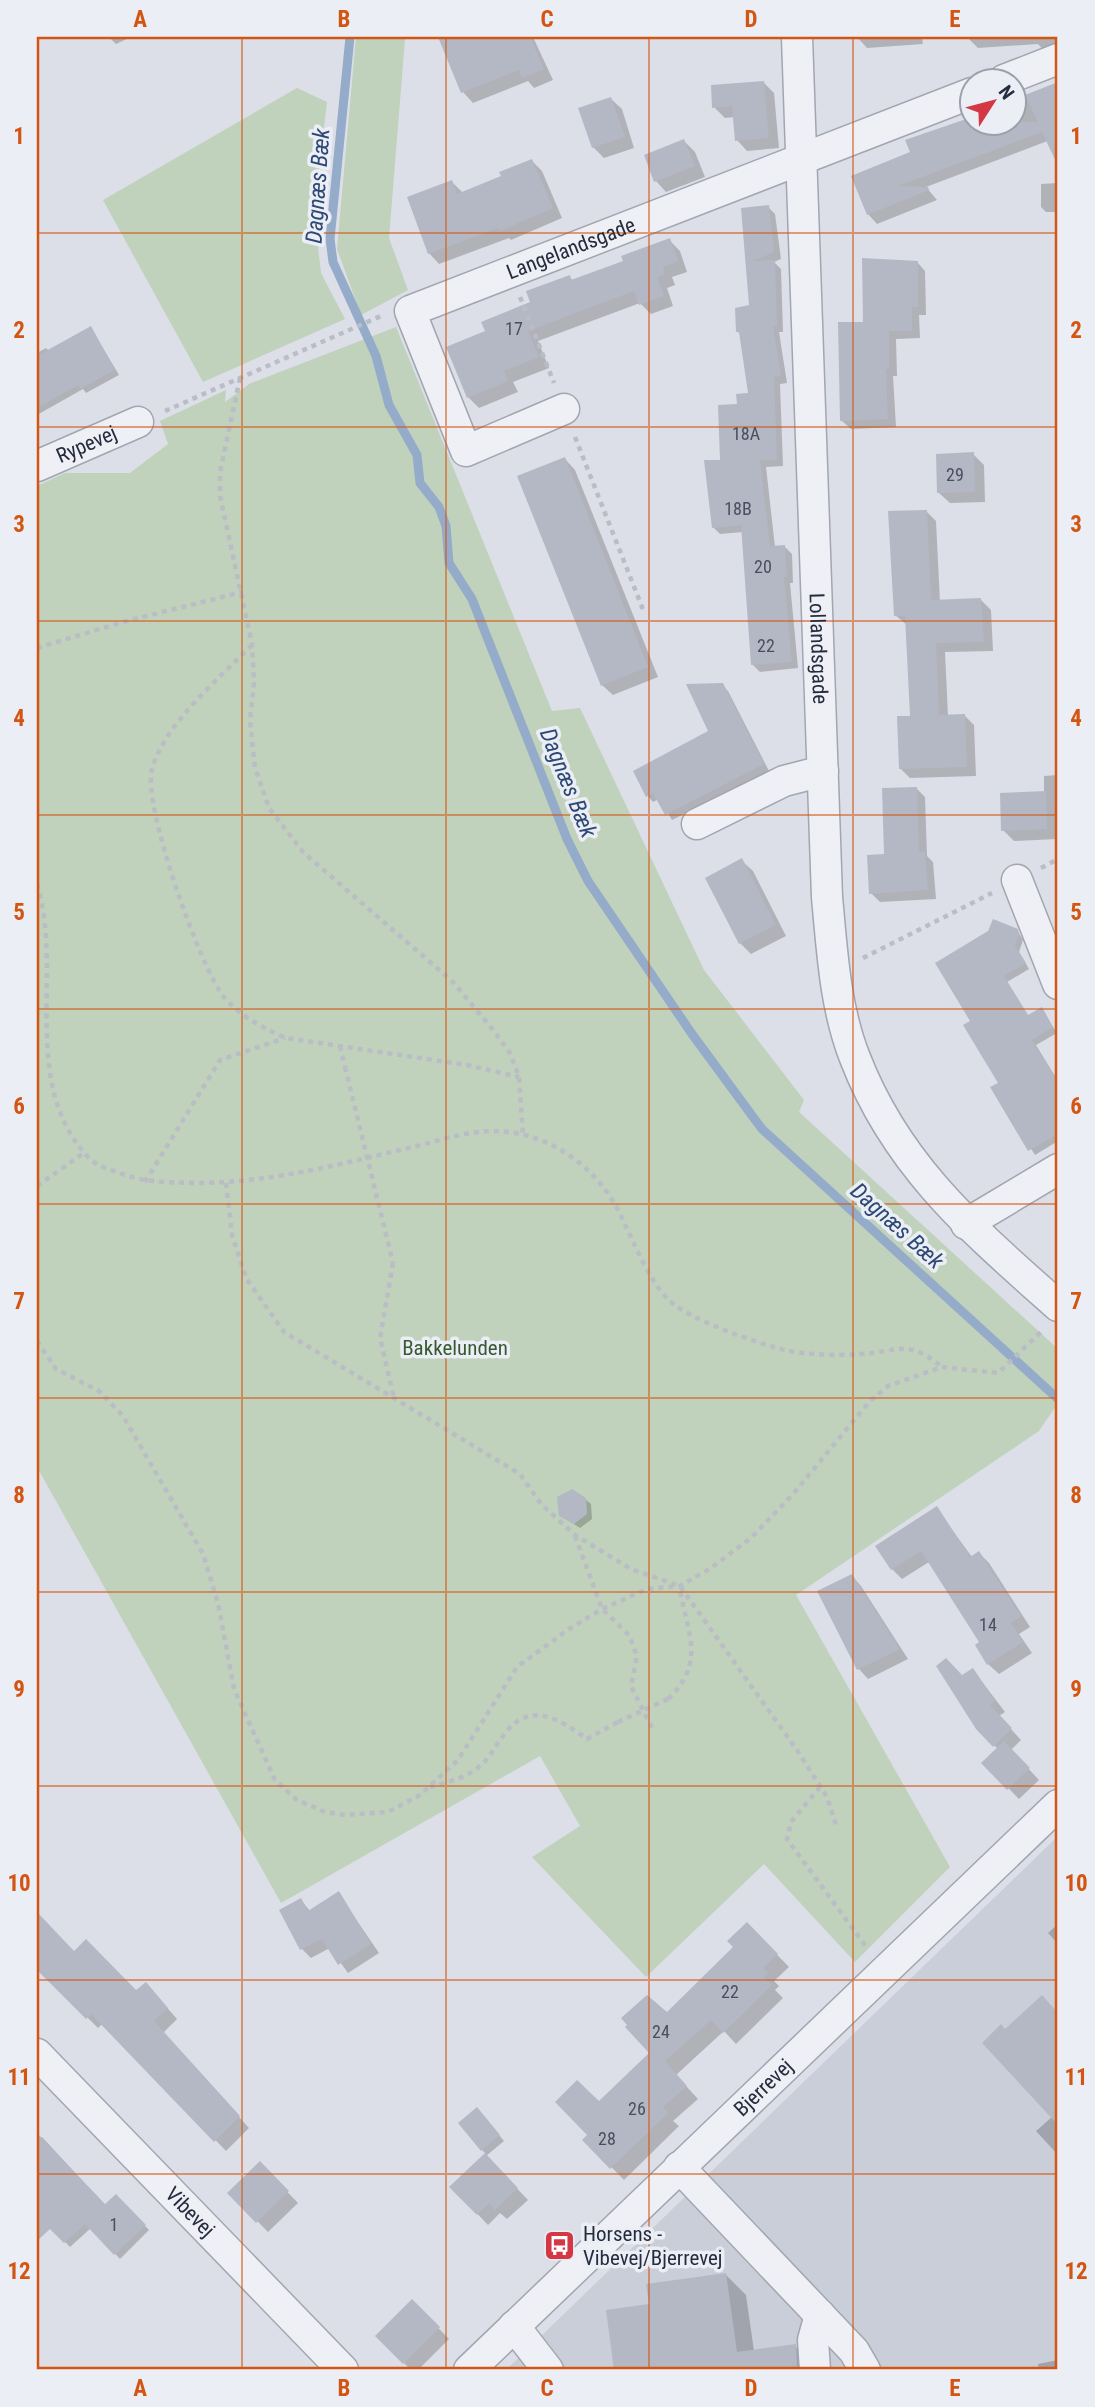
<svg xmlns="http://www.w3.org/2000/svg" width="1095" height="2407" font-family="'Roboto Condensed',sans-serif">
<rect width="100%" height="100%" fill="#dcdfe7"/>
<!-- built -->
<path fill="#caced9" d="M1058,1836v534h-552z"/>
<!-- green -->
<path fill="#c0d1bc" d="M356,37h48l1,2 -16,199 19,52 -47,25 -24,-66z
M297,88l30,14 -13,109 7,62 24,46 -142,63 -100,-182z
M396,327l156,384 28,-3 124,262 100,130 -5,12 259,237v54l-19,28 -243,164 154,272 -95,95 -91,-98 -118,113 -114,-120 48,-31 -40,-70 -259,147 -244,-436v-981l28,-13h65l38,-29 -8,-23 66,-31 -1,12 24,-18z"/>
<!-- shadow -->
<path fill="#0003" d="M109,37h22l-15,7z
M440,37h41l4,8 19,-8h29l20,43 -19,8 -6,-7 -55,22 -10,-11z
M922,37l1,7 -56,4 -10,-11z
M967,37h91v15l-9,4 -11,-12 -60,4z
M763,82l11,11 5,55 -32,3 -10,-11 -2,-23 -10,1 -11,-11z
M1058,84v53l-132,50 11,13 -60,24 -9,-10 44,-61 24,-20 36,-14v3h42v-20z
M611,99l11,10 12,39 -30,10 -11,-11z
M684,141l11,11 10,25 -39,15 -10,-11z
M532,161l10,10 20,47 -51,22 -2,-2 -70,26 -10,-11 23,-71 11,11 40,-16z
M1058,183v29h-12l-5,-5v-23z
M768,207l7,7 6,45 -7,3 7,7 2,63h-4l8,51 -7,1 3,82 -17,1 9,80h10l7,7 1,29h-3l8,85 -38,4 -7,-7 -10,-133 -23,2 -7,-7 9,-65 16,-56 13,-11 -9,-59 -4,-4 13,-26 -8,-96z
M669,240l11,11 7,21 -15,5 3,8 -8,3 6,18 -22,8 -11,-11 -102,38 11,27 -36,14 5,10 -39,16 -11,-11 19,-65 82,-55 5,4 51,-19z
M917,262l8,9 1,44h-7l1,23 -24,1 1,37h-4l3,51 -45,2 -9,-8 23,-97z
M91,328l28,47 -33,18 -3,-4 -46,26v-62l9,-5 3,3z
M973,454l11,11 1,37 -35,1 -11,-10z
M565,459l10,11 83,207 -45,18 -11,-10z
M926,511l10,10 4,81 41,-2 10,10 2,41 -48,1 3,64 16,-1 10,10 2,51 -66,2 -10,-10 12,-51 -5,-92 -12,-10z
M1055,547h3v41z
M722,685l6,6 41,80 -97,49 -13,-21 -6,3 -6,-7 63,-64z
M1058,775l-1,64 -43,2 -11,-11 41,-37v-17z
M916,788l9,9 2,59 6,6 3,37 -56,3 -9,-9z
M742,861l11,10 33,65 -35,18 -11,-11z
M1017,930l6,10 -4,12 10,17 -22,13 22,35 12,-8 16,24 -21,12 22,36v60l-23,14 -43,-67 8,-5 -28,-62z
M585,1499l6,5 1,15 -12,9 -20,-13z
M936,1508l36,49 7,-4 10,10 41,64 -11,7 13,19 -33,21 -11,-10 -7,-21 -52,-81 -27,17 -10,-10z
M852,1576l9,10 47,73 -40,20 -9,-10z
M973,1670l32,42 -6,4 22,24 -10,10 28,30 -20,19 -35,-36 14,-14 -21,-21 -14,-51z
M338,1893l41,60 -31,20 -18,-25 -19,10 -9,-9 -21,-38 20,-11 9,11z
M37,1914l37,39 62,39 20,3 21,24 -14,14 86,95 -23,23 -123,-128 -5,5 -61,-61z
M747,1924l42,43 -15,14 5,5 -4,4 8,8 -47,46 -12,-13 -48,44 22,24 -25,22 6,5 -55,54 -39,-40 5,-5 9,-32 52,-50 16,-39 69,-67z
M1058,1924v20l-10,-11z
M1042,1997l16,17v141l-22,-24 17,-15 -48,-85z
M482,2114l22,27 -18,15 42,44 -21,19 -7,-6 -12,12 -36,-38 34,-33 -4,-4z
M42,2137l64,69 10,-10 33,34 -29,29 -29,-31 -21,19 -32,-33 5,-4 -6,-7v-62z
M260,2164l38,39 -30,29 -38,-39z
M726,2275l20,20 8,56 41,-5 21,24h-200l-8,-58 43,-6z
M412,2301l37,38 -31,31h-7l-34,-34z
M1058,2360v10h-19l-1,-6z"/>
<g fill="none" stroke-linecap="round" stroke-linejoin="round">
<!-- stream -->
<path stroke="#94abca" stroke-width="9" d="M350,37l-20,202 3,23 43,94 13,49 28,50 3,28 19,24 7,19 3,37 23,36 95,240 21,42 104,153 70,95 296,270"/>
</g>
<!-- building -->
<path fill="#b3b8c4" d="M438,37h92l14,32 -22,9 -3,-8 -58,23z
M764,81l5,57 -34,3 -3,-35 -20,2 -1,-23z
M1058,82v84l-16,-34 -144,54 30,1 1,3 -62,25 -16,-39 59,-24 -5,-12 67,-23v5h66l-13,-27z
M611,97l14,40 -33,11 -14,-40z
M684,139l11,27 -41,16 -10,-27z
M532,159l21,49 -53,23 -2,-3 -70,26 -21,-57 45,-17 5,14 44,-18 -2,-4z
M769,205l5,47 -21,9 22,-1 2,66h-4l8,50 -7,1 3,83h-17l10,86 15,-1 2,32h-3l8,85 -41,3 -10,-140 -29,3 -8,-68h16l-2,-55 19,-1 -1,-10 12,-1 -9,-61h-3l-1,-24 14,-3 -8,-97z
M670,238l8,23 -15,6 2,7 -8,4 7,18 -25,9 -5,-14 -106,40 11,26 -35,14 4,10 -41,17 -21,-51 39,-16 -4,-9 49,-20 -4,-11 44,-16 1,5 52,-19 -2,-5z
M862,258l56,3v46h-6v24h-23v38h-3l2,50 -48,2 -2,-99h25z
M91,326l24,44 -35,19 -2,-4 -41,23v-52z
M974,452l1,40 -38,1 -1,-39z
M565,457l83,210 -47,19 -84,-210z
M927,510l4,90 50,-2 3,44 -48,1 3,72 26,-1 2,53 -68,2 -2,-53h13l-5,-100h-11l-6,-105z
M723,683l41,81 -99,51 -12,-22 -7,4 -13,-26 75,-40 -22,-47z
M917,787l2,65 6,-1 3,39 -59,4 -2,-39 17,-1 -2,-66z
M1046,791l1,38 -46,2 -1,-38z
M742,858l34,67 -37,19 -34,-66z
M993,919l25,10 1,5 -4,12 11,17 -22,13 24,39 14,-8 11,20 -21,13 26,42v52l-30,17 -38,-64 8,-4 -35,-58 7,-4 -35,-58 53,-32z
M572,1489l14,9 1,16 -13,10 -15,-8 -2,-19z
M937,1506l33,51 9,-6 42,65 -10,7 12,19 -36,23 -12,-20 4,-3 -58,-91 -30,19 -16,-24z
M852,1574l48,75 -43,21 -40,-79z
M946,1658l16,17 11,-7 22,33 -5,4 22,23 -19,19 -17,-18 -40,-63z
M1004,1741l26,27 -23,22 -26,-27z
M339,1891l32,53 -33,21 -16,-26 -22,11 -21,-40 22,-12 7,13z
M37,1912l37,39 12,-12 50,51 10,-8 22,26 -14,13 86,95 -26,26 -123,-128 -5,5 -49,-49z
M747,1922l31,32 -15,14 5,5 -4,4 8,8 -49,48 -12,-13 -46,41 22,25 -24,21 5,6 -58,56 -28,-29 5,-5 -32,-33 22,-22 22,21 50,-48 -24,-26 2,-2 -6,-7 26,-23 20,17 66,-65 -6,-6z
M1042,1995l16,18v112l-76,-82 19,-19 4,5z
M477,2107l23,28 -19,16 -23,-28z
M37,2133l68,71 11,-10 30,31 -32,30 -29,-31 -21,19 -14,-14 -13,12z
M485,2153l33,35 -23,22 -6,-7 -12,12 -28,-28z
M260,2161l29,30 -33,32 -29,-30z
M726,2273l11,79 59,-8 1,26h-183l-8,-60 43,-6 -3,-20z
M412,2299l28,28 -37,37 -28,-28z"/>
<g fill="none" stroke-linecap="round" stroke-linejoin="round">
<defs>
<g id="minor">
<path id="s1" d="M797,37l30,860c5,53 8,111 28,161 42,109 119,173 203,248"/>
<path d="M1004,80l54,-21"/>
<path id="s2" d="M564,409l-98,42 -56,-140 562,-218"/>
<path id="s3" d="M37,466l101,-44"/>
<path d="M697,824l87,-43 39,-10"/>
<path d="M1017,880l41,104"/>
<path d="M966,1224l92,-55"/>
<path id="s4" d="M37,2054l306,316"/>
<path d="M679,2167l175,184 11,19"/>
<path d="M514,2326l34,44"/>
<path id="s5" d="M469,2370l589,-565"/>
<path d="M815,2370l-2,-30 7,-25"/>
</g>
</defs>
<!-- minor casing -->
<use href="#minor" stroke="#a1a6b1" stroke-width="33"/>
<!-- path -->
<path stroke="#babdc5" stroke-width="4.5" stroke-dasharray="5 5" stroke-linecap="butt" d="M520,297l34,86
M240,378l-20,94v24l32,148 2,39 -4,38 5,47 14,40 34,44 150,130 41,49 16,22 9,24 4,59
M165,411l216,-95
M575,437l69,175
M252,645c-33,34 -87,78 -100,124 -10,35 48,199 72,228 16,19 39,31 62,41l181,27 52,12
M37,648l86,-26 119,-30
M1041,868l17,-9
M37,884c27,88 -18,197 50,272 9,10 21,13 33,17 25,10 47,9 74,10 72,0 140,-17 210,-34 24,-5 49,-14 74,-17 60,-7 116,29 142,82 13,26 29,68 50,87 18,18 89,43 115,49 22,5 53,6 75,4 40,-2 46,-16 82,13
M863,958l129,-65
M340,1046l5,21
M145,1182l75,-122 65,-22
M226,1183l6,52 14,43 38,54 236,142 21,30 34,31 56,34 49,17 119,167 28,44 9,28
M37,1186l47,-33
M393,1263l-13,75 14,60
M37,1341l19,28 43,22 24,25 80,138 15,49 16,86 41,91 22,20 28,12 20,3 43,-3 32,-17 38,-35 59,-93 52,-38 33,-20 45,-20 33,-3 31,-18 40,-30 43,-45 75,-91 19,-16 54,-19 56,6 45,-43
M575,1536l27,73 27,26 8,21 -6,30 23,46
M668,1699c38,-37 20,-63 12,-109
M430,1787c17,-5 37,-9 50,-21 10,-8 15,-20 23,-30 26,-37 56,-17 84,3l31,-17
M820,1787l-29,35 -4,17 80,109"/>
<!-- minor -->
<use href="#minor" stroke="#eff0f5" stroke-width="30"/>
<!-- path-bridge -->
<path stroke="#babdc5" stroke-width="4.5" stroke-dasharray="5 5" stroke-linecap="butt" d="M345,1067l48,196
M618,1722l50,-23"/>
</g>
<!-- grid -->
<path fill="none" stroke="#d45411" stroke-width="2" stroke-opacity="0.55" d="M242,37v2333M446,37v2333M649,37v2333M853,37v2333M37,233h1021M37,427h1021M37,621h1021M37,815h1021M37,1009h1021M37,1204h1021M37,1398h1021M37,1592h1021M37,1786h1021M37,1980h1021M37,2174h1021"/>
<!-- icons -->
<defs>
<symbol id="bus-square" viewBox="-11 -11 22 22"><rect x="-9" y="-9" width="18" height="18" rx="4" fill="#d43845" stroke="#ebeef5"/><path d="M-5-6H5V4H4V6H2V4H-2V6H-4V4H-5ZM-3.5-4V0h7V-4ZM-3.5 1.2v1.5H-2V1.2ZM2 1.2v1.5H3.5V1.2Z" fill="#fff"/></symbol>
</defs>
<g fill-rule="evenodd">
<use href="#bus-square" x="542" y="2228" width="35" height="35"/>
</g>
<g text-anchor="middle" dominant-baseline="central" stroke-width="7" stroke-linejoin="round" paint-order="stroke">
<!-- number labels -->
<g font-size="18" fill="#484f60">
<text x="514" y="328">17</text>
<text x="746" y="433">18A</text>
<text x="955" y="474">29</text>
<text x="738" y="508">18B</text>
<text x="763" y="566">20</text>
<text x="766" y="645">22</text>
<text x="988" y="1624">14</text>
<text x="730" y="1991">22</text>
<text x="661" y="2031">24</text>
<text x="637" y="2108">26</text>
<text x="607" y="2138">28</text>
<text x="114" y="2224">1</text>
</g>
<!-- street labels -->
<g font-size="21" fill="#252c3e" stroke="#ebeef5">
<text stroke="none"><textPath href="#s2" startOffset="430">Langelandsgade</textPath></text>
<text stroke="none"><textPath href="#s3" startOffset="54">Rypevej</textPath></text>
<text stroke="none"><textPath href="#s1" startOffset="612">Lollandsgade</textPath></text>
<text stroke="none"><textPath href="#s5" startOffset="408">Bjerrevej</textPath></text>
<text stroke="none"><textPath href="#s4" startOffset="220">Vibevej</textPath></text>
</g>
<!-- park labels -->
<g font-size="21" fill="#375a32" stroke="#ebeef5">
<text x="455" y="1348">Bakkelunden</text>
</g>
<!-- poi labels -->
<g font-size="21" fill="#252c3e" stroke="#ebeef5" text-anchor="start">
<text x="583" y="2234">Horsens -<tspan x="583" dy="24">Vibevej/Bjerrevej</tspan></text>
</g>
<!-- water labels -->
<g font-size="23" font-style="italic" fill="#2d4874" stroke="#ebeef5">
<text transform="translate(318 186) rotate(-86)">Dagnæs Bæk</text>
<text transform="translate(568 783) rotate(68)">Dagnæs Bæk</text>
<text transform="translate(897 1226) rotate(42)">Dagnæs Bæk</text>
</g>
</g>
<!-- border -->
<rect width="1095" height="2407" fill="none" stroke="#ebeef5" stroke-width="77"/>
<!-- north arrow -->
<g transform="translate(993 102) rotate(54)"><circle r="33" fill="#ebeef5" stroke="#9ca0ac" stroke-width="2"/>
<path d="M0-5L12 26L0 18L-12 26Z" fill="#d43845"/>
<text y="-10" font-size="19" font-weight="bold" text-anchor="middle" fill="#252c3e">N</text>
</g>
<rect x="38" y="38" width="1018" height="2330" fill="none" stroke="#d45411" stroke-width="2.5"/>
<g font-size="23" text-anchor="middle" font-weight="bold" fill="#d45411">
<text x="140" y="27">A</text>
<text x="344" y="27">B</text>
<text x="547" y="27">C</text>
<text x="751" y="27">D</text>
<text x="955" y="27">E</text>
<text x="19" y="144">1</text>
<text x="1076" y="144">1</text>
<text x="19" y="338">2</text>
<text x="1076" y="338">2</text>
<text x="19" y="532">3</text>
<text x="1076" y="532">3</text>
<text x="19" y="726">4</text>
<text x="1076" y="726">4</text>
<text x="19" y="920">5</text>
<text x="1076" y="920">5</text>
<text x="19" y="1114">6</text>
<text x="1076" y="1114">6</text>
<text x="19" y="1309">7</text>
<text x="1076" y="1309">7</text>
<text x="19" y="1503">8</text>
<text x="1076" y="1503">8</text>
<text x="19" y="1697">9</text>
<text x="1076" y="1697">9</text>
<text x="19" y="1891">10</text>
<text x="1076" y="1891">10</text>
<text x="19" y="2085">11</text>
<text x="1076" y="2085">11</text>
<text x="19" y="2279">12</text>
<text x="1076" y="2279">12</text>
<text x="140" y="2396">A</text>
<text x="344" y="2396">B</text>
<text x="547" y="2396">C</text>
<text x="751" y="2396">D</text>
<text x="955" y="2396">E</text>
</g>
</svg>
